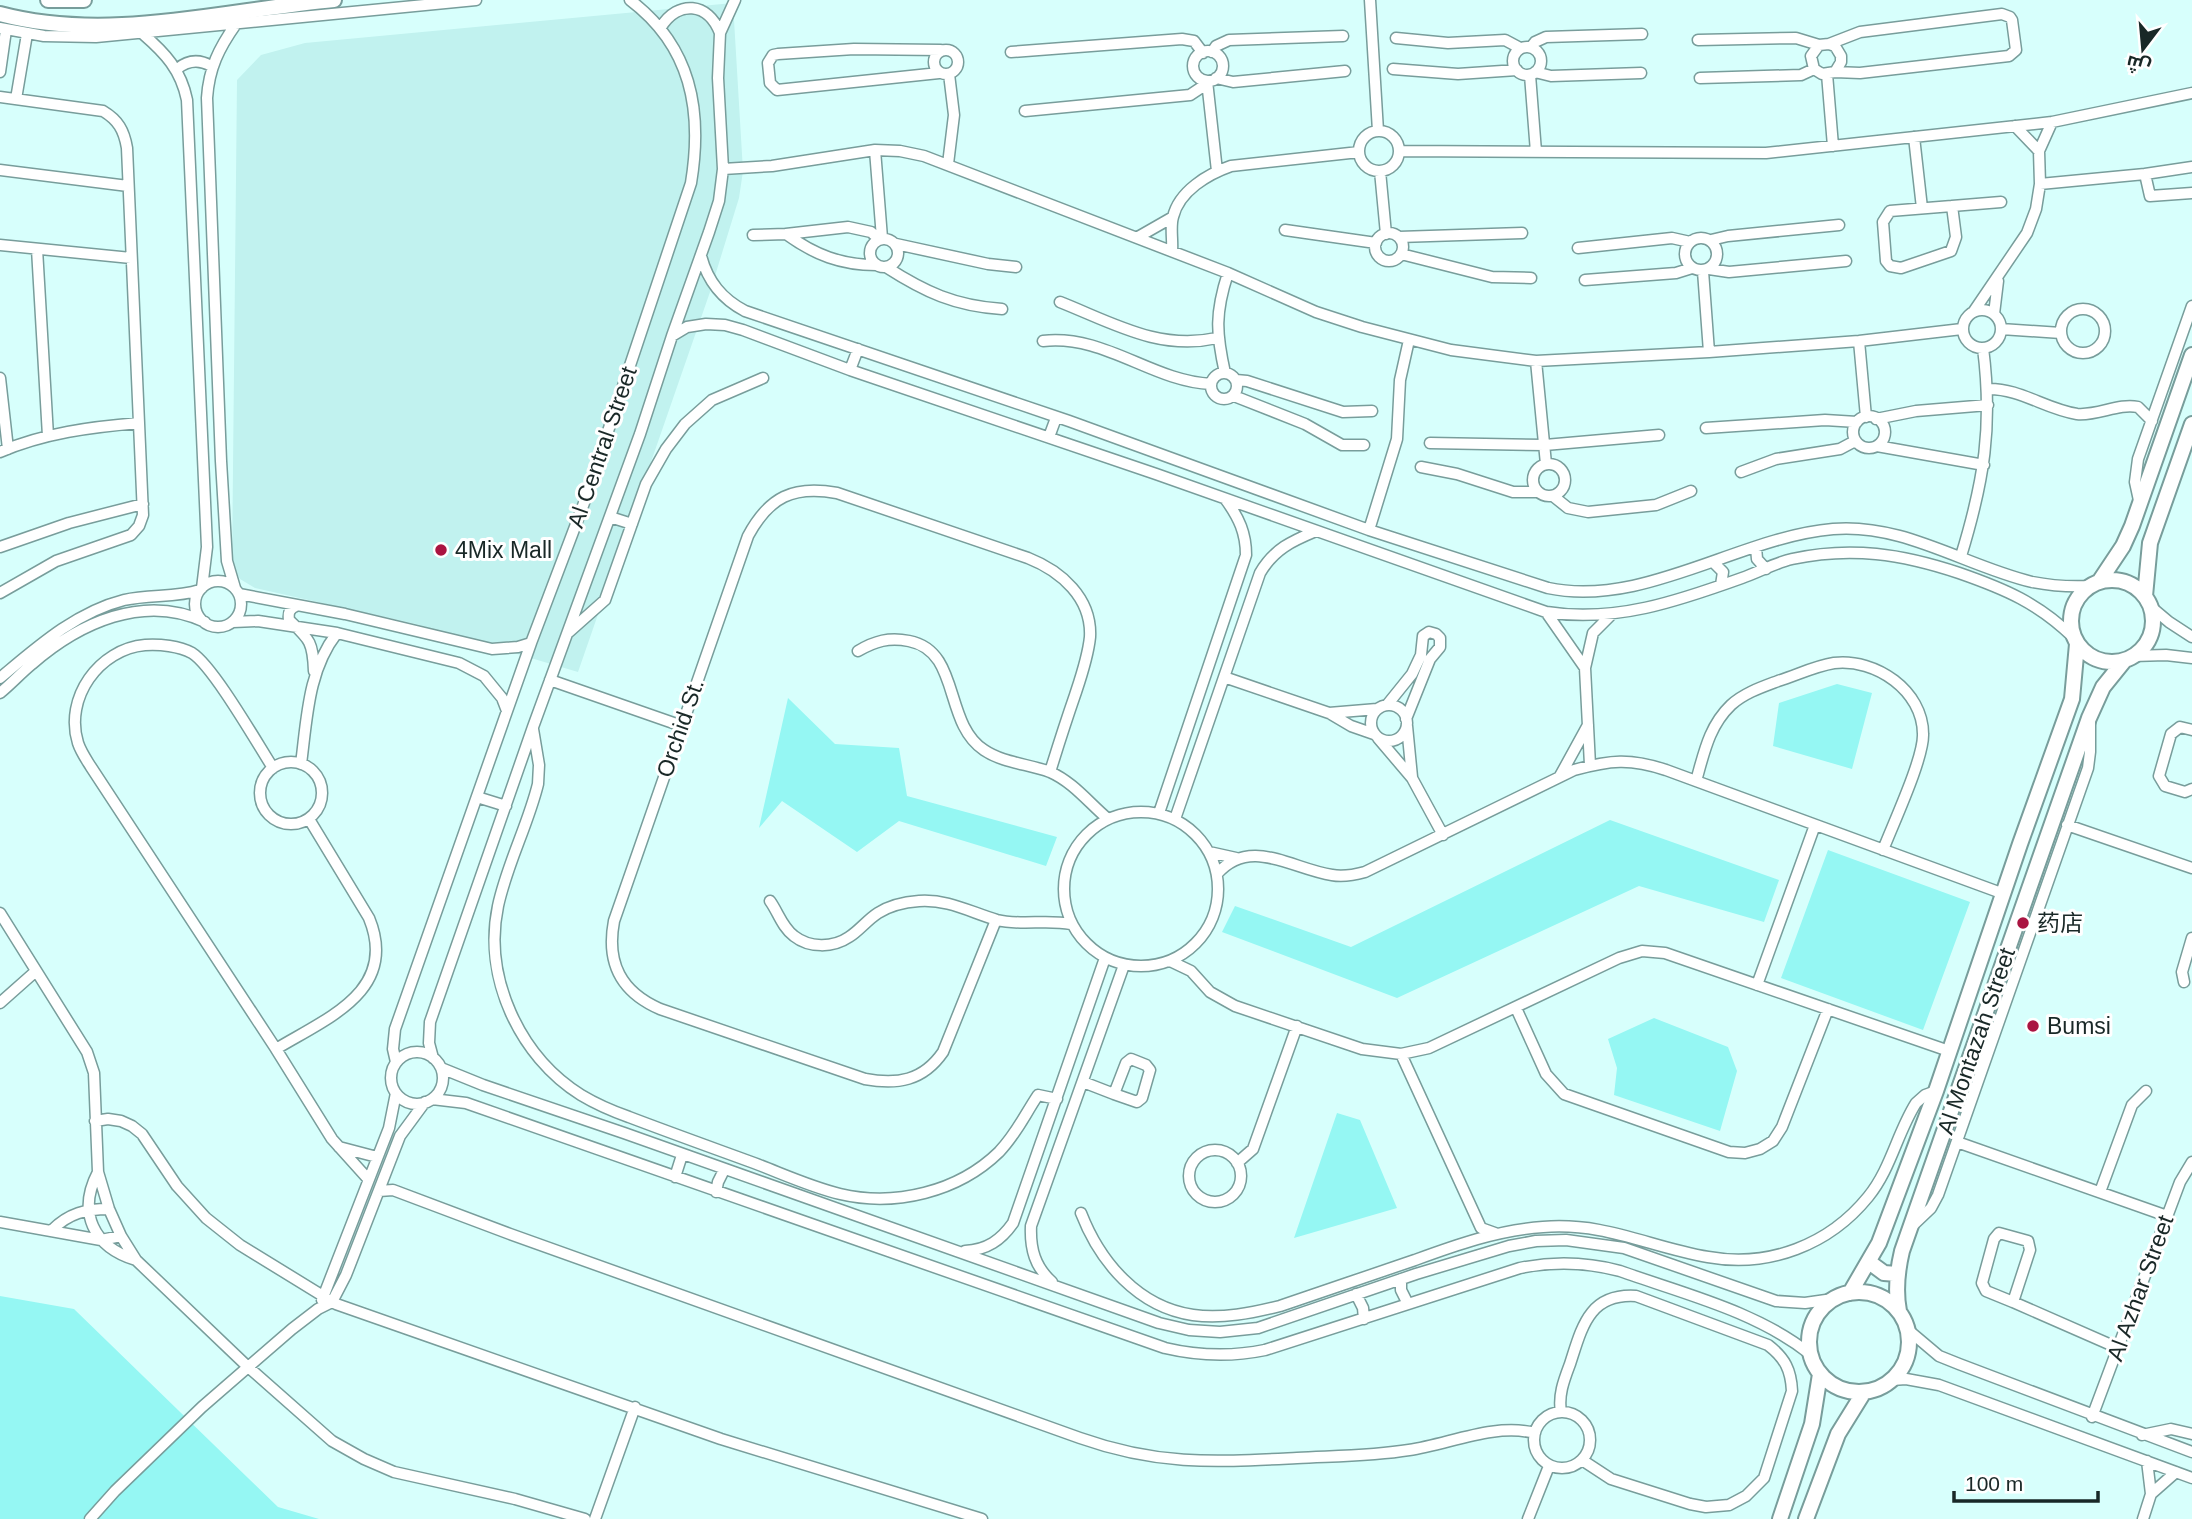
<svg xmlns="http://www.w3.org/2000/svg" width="2192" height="1519" font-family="Helvetica,Cairo,'Noto Sans SC',sans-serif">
<rect width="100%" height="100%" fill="#d7fffc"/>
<!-- built -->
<path fill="#c1f2ef" d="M733,3l10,168 -4,27 -29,94 -132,380 -162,-48 -161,-36 -15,-9 -8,-13 5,-486 24,-25 44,-12z"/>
<!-- green -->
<path fill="#95f7f3" d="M1837,684l35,9 -20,76 -79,-23 6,-43z
M788,698l47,46 64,4 8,48 150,41 -11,29 -147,-45 -42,31 -75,-51 -23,27z
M1610,820l169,60 -15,42 -125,-36 -242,112 -175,-66 13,-26 116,41z
M1828,850l142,52 -47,128 -142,-52z
M1654,1018l74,29 9,24 -17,60 -106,-36 3,-27 -9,-29z
M1337,1113l23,7 37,88 -103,30z
M0,1296l74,13 204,198 41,12h-319z"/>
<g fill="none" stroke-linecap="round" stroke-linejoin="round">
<defs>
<path id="street" d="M1370,0l8,131
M661,27c17,-27 47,-25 59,6
M0,28l44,8 52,1 380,-37
M143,34c22,19 38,36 44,66l20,447 -5,41
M1396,38l52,5 57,-3 15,8
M1698,40l98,-2 23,7 10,-1 6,2 6,10v6l-6,10 -13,2 -8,-5 -3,-13 8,-11
M1829,44l31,-12 142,-18 8,3 2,3 4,30 -7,6 -149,17 -25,-1
M1531,47l4,-5 11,-5 96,-3
M1513 61a14 14 0 1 1 28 0a14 14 0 1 1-28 0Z
M934 62a12 12 0 1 1 24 0a12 12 0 1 1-24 0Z
M1193 66a15 15 0 1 1 30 0a15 15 0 1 1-30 0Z
M1011,52l171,-13 12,2 9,12
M1212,52l4,-6 13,-6 114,-4
M177,69c11,-9 22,-10 34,-3
M1393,69l65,5 59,-4
M0,72l6,-42
M1535,72l16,4 90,-3
M939,73l-162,17 -7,-7 -2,-20 5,-8 5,-1 76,-5 87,1
M1827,74l6,72
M1530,75l6,77
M1216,78l17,4 112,-11
M1700,78l101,-3 13,-6
M1207,81l10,90
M0,97l103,14c15,9 21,19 24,37l16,367 -4,11 -8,9 -75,26 -56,32
M16,99l11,-65
M1025,111l165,-16 12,-8 3,-6
M2015,126l24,25
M1359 151a20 20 0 1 1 40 0a20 20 0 1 1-40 0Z
M1914,137l8,71
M875,150l7,88
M1399,151l367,2 286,-31 140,-29
M948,164l6,-49 -5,-41
M2192,167l-47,7 5,22 42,-3
M723,169l49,-3 103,-16 25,1 24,5 304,117 88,39 46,15 89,23 85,11 173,-9 150,-11 103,-12
M0,170l128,16
M1380,171l6,63
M2040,184l105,-10
M1952,206l-62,5 -7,11 3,39 4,5 11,2 50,-17 5,-14 -4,-31 49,-4
M1285,230l91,13
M1375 247a14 14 0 1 1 28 0a14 14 0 1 1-28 0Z
M786,234c29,21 55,31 90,31
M753,235l33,-1 62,-7 23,5 8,7
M1138,237l35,-20
M1399,237l123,-4
M1685 254a16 16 0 1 1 32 0a16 16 0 1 1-32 0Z
M870 253a14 14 0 1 1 28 0a14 14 0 1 1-28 0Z
M1711,240l17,-4 111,-11
M896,244l92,20 28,3
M0,245l131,13
M1578,248l94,-10 18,4
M37,249l11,187
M1172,251c1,-11 -2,-24 1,-34 6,-26 35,-43 58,-51l128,-14
M1401,254l91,23 39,1
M701,256c7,26 21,43 44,55l324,110 300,109 179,58c96,20 191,-51 285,-59 71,-6 132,37 199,53 20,4 39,5 59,4
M886,267c39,25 69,39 116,42
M1709,269l20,3 117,-11
M1703,271l6,81
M1585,280l91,-7 16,-5
M1060,302c53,21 99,49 157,36
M2061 331a22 22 0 1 1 44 0a22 22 0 1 1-44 0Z
M1963 329a19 19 0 1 1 38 0a19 19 0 1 1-38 0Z
M1974,311l53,-78 9,-24 4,-25 -1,-33 13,-29
M1994,314l4,-33
M2001,329l60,4
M672,336l15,-9 19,-3 19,1 18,5 107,40 306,104 390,138c69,11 132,-11 196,-34 17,-6 33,-15 50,-19 59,-13 110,-5 167,14 46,16 79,30 114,64
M1043,341c62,-7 108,40 168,43
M1859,341l7,76
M1536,361l10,103
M850,370l8,-21
M1211 386a13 13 0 1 1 26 0a13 13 0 1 1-26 0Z
M1225,373c-9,-40 -10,-60 3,-100
M0,378l8,71
M1236,380l11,1 96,31 29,-1
M1987,389c33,-1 58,20 90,25 21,2 41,-11 61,-7l14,14
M1234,396l71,28 37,21h22
M1853 432a16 16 0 1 1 32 0a16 16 0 1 1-32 0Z
M1876,419l40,-8 72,-6
M1706,428l119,-8 32,2
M1049,437l7,-19
M1430,443l115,2 114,-10
M1877,446l107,19
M0,452c44,-19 91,-25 139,-29
M1533 480a16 16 0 1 1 32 0a16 16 0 1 1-32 0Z
M1421,467l36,7 56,18h25
M1741,472l35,-13 64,-10 15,-8
M1553,496l15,12 20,4 68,-7 35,-14
M2140,505l-5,-23 3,-23 54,-153
M610,517l22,7
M1369,530l28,-91 3,-59 9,-40
M0,547l69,-24 74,-19
M1756,547l1,12 9,10
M1961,556c23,-75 32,-130 22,-208
M1714,563l9,9 -2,13
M195 604a23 23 0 1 1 46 0a23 23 0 1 1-46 0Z
M235,588l-8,-27 -6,-100 -14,-363c2,-30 12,-50 29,-74
M239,594l106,20 147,35 26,-2 13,-4
M296,606c-7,3 -8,7 -7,14 20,19 24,21 25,51
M2150,606l19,16 23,15
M1546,612l39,56
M233,622l25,-1 79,12 122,30 25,13 18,22 5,13
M569,632l36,-32 41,-116 20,-35 19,-25 27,-24 51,-22
M858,651c17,-10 31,-14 51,-10 52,10 34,82 75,109 19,13 45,14 66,22 23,10 39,31 58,47
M2133,656l33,-1 26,3
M1224,677l105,36 22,13 23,8
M0,678c37,-31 76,-66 124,-78 26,-6 51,-2 76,-10
M550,680l132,46
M0,693c11,-9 21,-20 32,-29 47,-41 112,-71 173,-42
M1387,705l25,-31 9,-19 2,-19 6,-4 7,2 4,4v9l-10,12 -24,60
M1371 723a18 18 0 1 1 36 0a18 18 0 1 1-36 0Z
M1329,713l48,-4
M1407,726l5,51
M533,729l6,36 -1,19c-10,41 -31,80 -40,122 -15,71 21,150 83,189 15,9 31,16 48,22 42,16 84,31 125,46 29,11 57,24 86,31 55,13 118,-2 159,-42 18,-19 25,-36 39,-57l19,4
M2192,730l-12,-3 -9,7 -12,42 6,10 20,6 7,-3
M1378,738l34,40 31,57
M260 793a31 31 0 1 1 62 0a31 31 0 1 1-62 0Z
M301,764c6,-46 7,-94 36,-131
M1590,765l-5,-97 8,-35 17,-17
M273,768c-16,-25 -60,-102 -81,-115 -13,-7 -32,-9 -47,-8 -46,4 -81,53 -67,98 3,9 8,16 13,24l185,282 56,90 36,40
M1560,776l28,-51
M1696,781c8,-28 13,-55 35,-76 13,-12 31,-18 47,-24 19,-6 37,-15 56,-18 42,-5 89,28 89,71 1,24 -30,90 -40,116
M477,797l29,9
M1064 889a77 77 0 1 1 154 0a77 77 0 1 1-154 0Z
M1159,813l87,-258c0,-22 -7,-37 -20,-55
M1175,819l85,-246c14,-24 32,-32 56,-42
M2067,825l125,43
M1209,852l27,6
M1217,874c33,-38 75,-5 115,1 11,2 22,0 33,-3l209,-102c36,-10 56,-12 92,0l338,124
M770,901c8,11 12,26 24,35 15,12 39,12 55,1 10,-6 18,-17 29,-24 11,-7 27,-11 41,-12 29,-2 51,11 78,19 24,6 49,-1 74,4
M0,913l87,139 7,21 4,99 11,37 12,27 15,24 111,106 85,75 32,18 30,13 121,27 70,20
M996,920l-53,132c-20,29 -46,33 -78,27l-205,-70c-39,-17 -54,-46 -46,-88l134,-385c21,-39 45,-51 89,-43l191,65c33,13 64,40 62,79 -2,20 -9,40 -15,58 -9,26 -17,51 -25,77
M1170,961l21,10 19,21 25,14 127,43 39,5 28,-6 190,-90 23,-7 23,2 284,98
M2184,982l-2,-10 10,-34
M1757,985l58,-160
M0,1003l36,-32
M1516,1008l30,66 18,20 165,58 16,1 15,-4 13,-8 9,-14 46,-118
M276,1049c51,-31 123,-58 93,-131l-60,-99
M391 1078a26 26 0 1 1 52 0a26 26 0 1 1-52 0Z
M1401,1054l80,174 14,5
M433,1058l-4,-15 1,-21 103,-295 107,-293 32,-98 37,-104 10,-31 4,-32 -5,-91 2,-45 15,-33
M1131,1059l15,6 4,5 -8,28 -5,4 -23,-8 12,-31z
M396,1062l-3,-13 2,-20 136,-386 53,-140 107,-320c12,-73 0,-137 -61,-183
M441,1068l42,17 141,48 535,190 30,7 31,2 38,-4 158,-54 93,-28 27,-5 30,-1 58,8 152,53 29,2 28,-4
M1083,1082l31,12
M432,1099l34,4 699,245c34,8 66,9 100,2l255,-82c35,-7 66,-6 100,3 64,23 136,40 190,83
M95,1121l13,-2 13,2 11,5 10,8 35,52 29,32 34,27 96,59 385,135 261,80
M1957,1142l210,74
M339,1147l38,10
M1189 1176a26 26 0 1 1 52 0a26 26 0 1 1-52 0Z
M1237,1163l16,-14 44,-123
M98,1172c-21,40 -5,75 38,88
M675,1177l7,-22
M379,1191l14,-1 117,44 570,204c79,28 135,24 217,20 37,-2 75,-2 112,-8 41,-6 84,-27 126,-17
M716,1192l2,-10 6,-12
M2100,1192l32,-87 14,-14
M1081,1213c19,49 57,94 112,102 29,4 59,-2 87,-9 45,-15 90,-31 135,-46 41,-15 83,-30 128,-33 63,-5 106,20 165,30 61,11 121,-12 160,-60 23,-28 29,-64 48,-94l9,-8 11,-4
M0,1222l101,18 20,-4
M1911,1227l20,-19 7,-13 150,-427 2,-16v-30
M52,1230c17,-17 34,-21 57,-21
M965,1251c22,-1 36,-11 48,-28l92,-265
M1401,1279v11l7,14
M1052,1282c-17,-15 -22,-33 -21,-56l93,-261
M1356,1294l7,14 1,11
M322,1300l67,-172 7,-35
M2013,1302l-27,-11 -4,-8 12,-44 5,-6 29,8 2,9 -17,52 105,46
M1907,1329l32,27 20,8 233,88
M1892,1380l14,-1 33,6 253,93
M1561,1412c-3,-17 3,-32 9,-48 12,-37 19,-71 66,-68l132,49c17,13 23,25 24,46l-28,87 -18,18 -17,9 -23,2 -16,-3 -79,-25 -29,-19
M1534 1440a28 28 0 1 1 56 0a28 28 0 1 1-56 0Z
M2092,1417l88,-235 12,-20
M2142,1435l29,-6 21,5
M2151,1494l25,-22
M90,1519l25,-28 87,-84 90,-78 26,-20 14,-7 14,-27 54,-139 25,-34
M595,1519l40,-112
M1528,1519l21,-53
M2143,1519l8,-25 -4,-33"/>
<path id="secondary" d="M48,0h36
M0,14c109,29 225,-4 334,-14
M2071 621a41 41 0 1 1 82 0a41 41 0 1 1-82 0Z
M2099,582l24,-36 9,-20 60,-171
M2145,596l5,-53 42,-119
M1869,1262l15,11 13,1
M1809 1342a50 50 0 1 1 100 0a50 50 0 1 1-100 0Z
M1850,1293l29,-50 57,-152 84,-247 52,-145 5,-55
M1899,1311c-4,-21 -2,-39 3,-60l187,-533 14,-31 21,-26
M1780,1519l32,-95 8,-50
M1806,1519l32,-85 26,-42"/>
</defs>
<!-- street casing -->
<use href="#street" stroke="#789d9b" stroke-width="13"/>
<!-- secondary casing -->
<use href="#secondary" stroke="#789d9b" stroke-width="18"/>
<!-- street -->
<use href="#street" stroke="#fff" stroke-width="10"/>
<!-- secondary -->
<use href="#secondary" stroke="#fff" stroke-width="14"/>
</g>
<!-- markers -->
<g fill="#aa1441" stroke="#fff" stroke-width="2.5">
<circle cx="441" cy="550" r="7"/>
<circle cx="2023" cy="923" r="7"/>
<circle cx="2033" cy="1026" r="7"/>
</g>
<g text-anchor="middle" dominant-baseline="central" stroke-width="6" stroke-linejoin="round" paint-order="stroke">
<!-- street labels -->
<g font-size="23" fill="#192827" stroke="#fff">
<text transform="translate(602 447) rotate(-71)">Al Central Street</text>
<text transform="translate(680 728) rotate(-71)">Orchid St.</text>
<text transform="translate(1976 1041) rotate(-71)">Al Montazah Street</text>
<text transform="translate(2140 1288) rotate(-70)">Al Azhar Street</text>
</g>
<!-- poi labels -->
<g font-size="23" fill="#192827" stroke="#fff" text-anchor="start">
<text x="455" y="550">4Mix Mall</text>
<text x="2037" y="923">药店</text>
<text x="2047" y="1026">Bumsi</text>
</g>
</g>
<!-- north arrow -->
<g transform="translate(2143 49) rotate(196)" stroke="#ffffff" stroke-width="5" paint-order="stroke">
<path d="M0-5L12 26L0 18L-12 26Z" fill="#192827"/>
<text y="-10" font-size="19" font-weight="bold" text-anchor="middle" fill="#192827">ش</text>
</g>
<!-- scale -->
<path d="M1954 1491v10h144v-10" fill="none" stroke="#192827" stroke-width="3.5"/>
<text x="1965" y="1491" font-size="21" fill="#192827" stroke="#ffffff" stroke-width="5" paint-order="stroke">100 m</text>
</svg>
